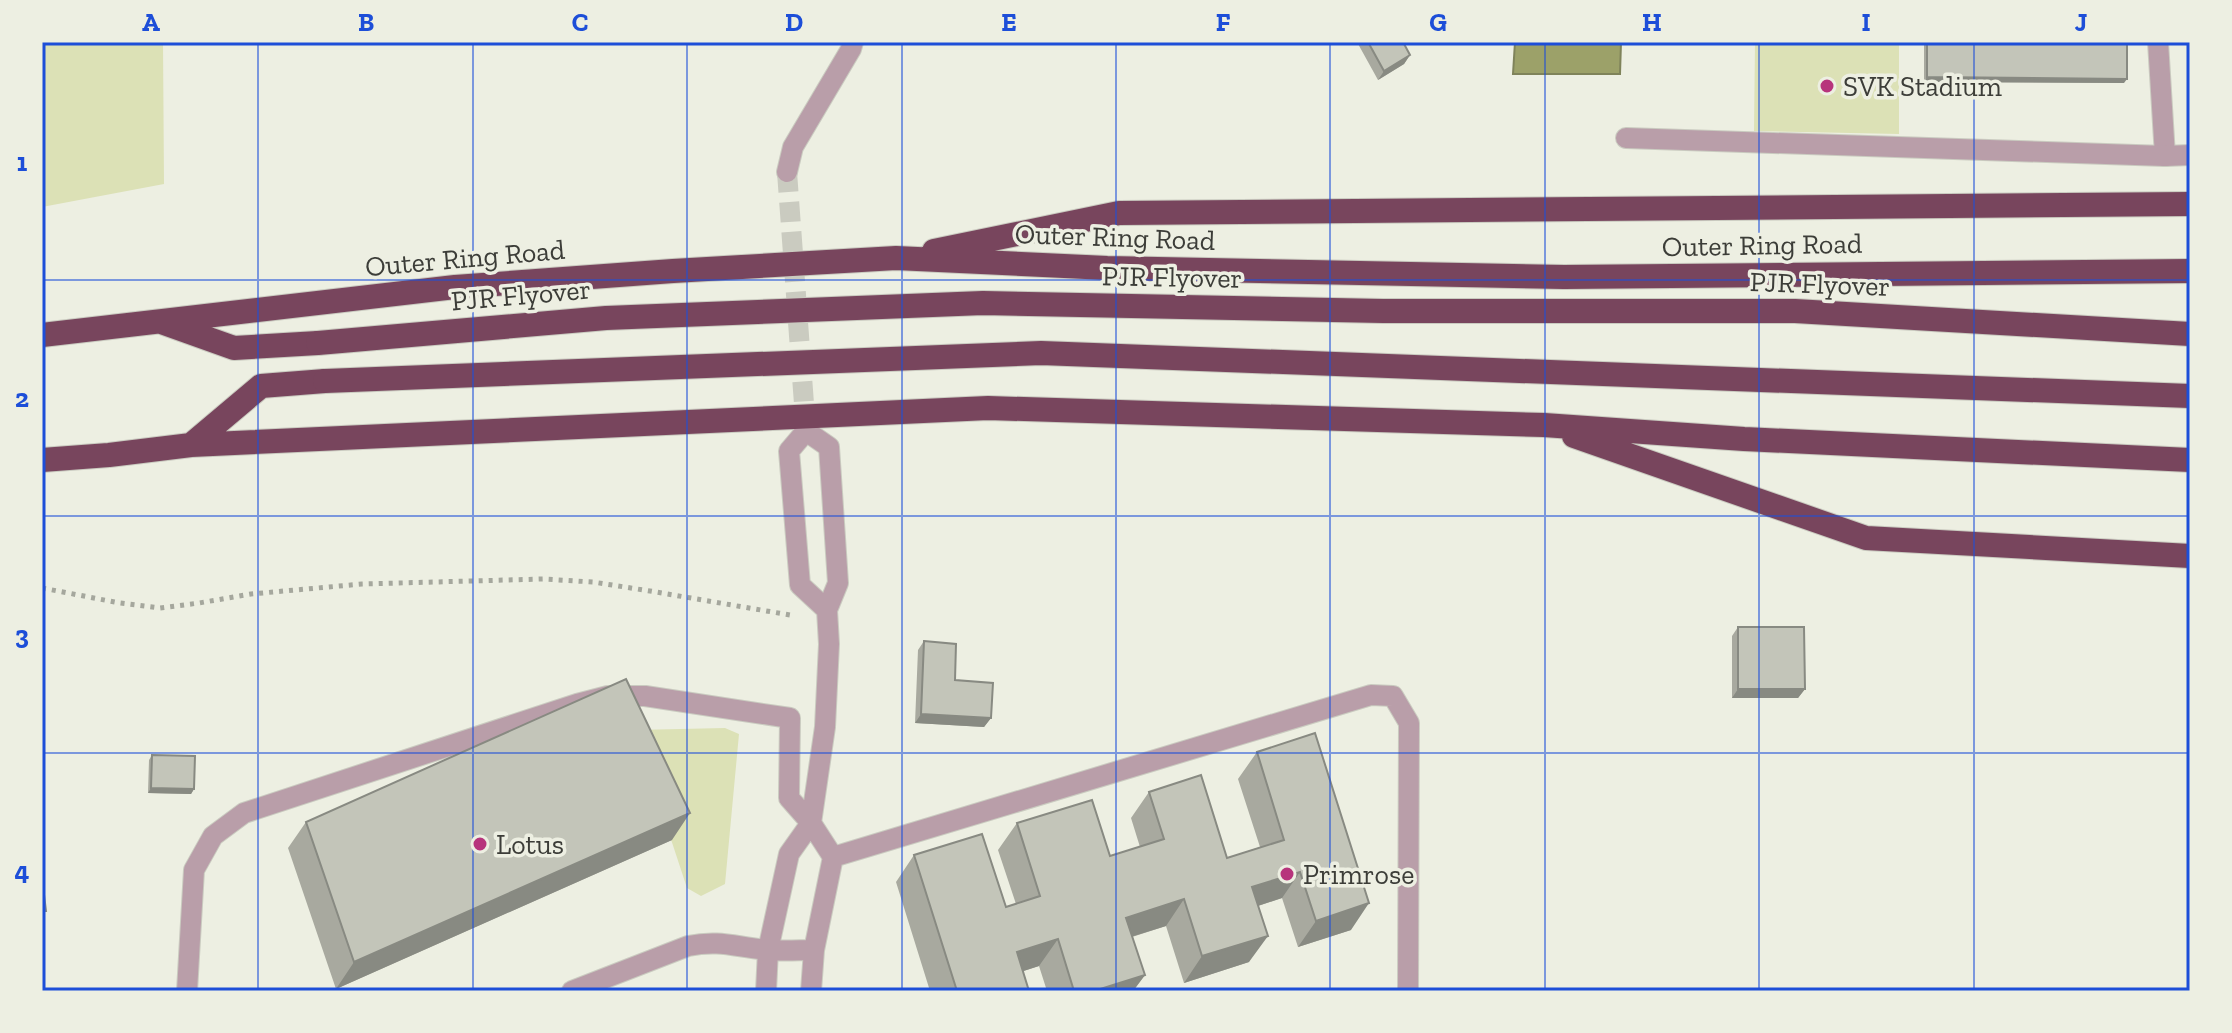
<svg xmlns="http://www.w3.org/2000/svg" width="2232" height="1033" font-family="'Zilla Slab',serif">
<rect width="100%" height="100%" fill="#edefe2"/>
<!-- green -->
<path fill="#dce1b6" d="M42,42h121l1,142 -122,23z
M1755,42h144v92l-145,-3z
M725,728l14,6 -14,150 -24,12 -14,-8 -52,-158z"/>
<!-- water -->
<path fill="#9ca169" stroke="#7f835a" stroke-width="2" d="M1515,42h106l-1,32h-107z"/>
<g fill="none" stroke-linecap="round" stroke-linejoin="round">
<!-- street-tunnel -->
<path stroke="#cacbc0" stroke-width="20" stroke-dasharray="20 10" stroke-linecap="butt" d="M787,172l19,259"/>
<defs>
<path id="lane" d="M2158,42l7,114
M787,172l6,-25 58,-98 2,-7"/>
<path id="street" d="M1626,138l539,18 25,-1
M833,857l538,-162 22,1 16,27 -1,268
M187,991l7,-121 19,-34 31,-23 333,-109 31,-8h37l145,22 -1,80 22,25 22,34 -19,93 -3,41
M572,991l116,-45c34,-7 49,2 82,4 14,1 30,0 44,0
M766,991l2,-41 21,-96 22,-31 14,-96 4,-83 -2,-34 11,-27 -9,-136 -23,-16 -17,20 11,134 27,25"/>
<path id="highway" d="M934,251l185,-38 1071,-9
M164,323l70,25 84,-5
M42,335l413,-48 218,-16 223,-13 211,10 457,9 626,-6
M1574,436l292,102 324,18
M191,445l70,-59 64,-5
M42,460l67,-5 82,-10 797,-37 556,17 200,14 446,21"/>
</defs>
<!-- lane casing -->
<use href="#lane" stroke="#cacbc0" stroke-width="22"/>
<!-- street casing -->
<use href="#street" stroke="#cacbc0" stroke-width="22"/>
<!-- highway casing -->
<use href="#highway" stroke="#cacbc0" stroke-width="26"/>
<!-- path -->
<path stroke="#a5a79d" stroke-width="5" stroke-dasharray="4 6" stroke-linecap="butt" d="M42,588l78,15 40,5 39,-5 52,-9 111,-10 181,-5 50,3 57,9 140,24"/>
<!-- lane -->
<use href="#lane" stroke="#b99ea9" stroke-width="20"/>
<!-- street -->
<use href="#street" stroke="#b99ea9" stroke-width="20"/>
<!-- highway -->
<use href="#highway" stroke="#78455d" stroke-width="24"/>
<defs>
<path id="highway-bridge" d="M318,343l288,-25 377,-15 400,8h412l395,23
M325,381l716,-28 1149,43"/>
</defs>
<!-- highway-bridge casing -->
<use href="#highway-bridge" stroke="#cacbc0" stroke-width="26" stroke-linecap="butt"/>
<!-- highway-bridge -->
<use href="#highway-bridge" stroke="#78455d" stroke-width="24"/>
</g>
<!-- wall -->
<path fill="#a8a99f" d="M1357,42h46l7,13 -6,9 -26,16z
M1924,42h203l-3,41 -200,-1z
M1738,627l67,62 -7,9h-66v-62z
M924,641l31,39 36,38 -7,9 -69,-4 3,-73z
M1257,752l94,178 -53,17 -16,-49 -24,8 -9,56 -65,21 -18,-57 -34,11 13,38 -12,16h-86l-8,-25 -16,5 6,20h-99l-34,-109 18,-27 92,52 10,-3 -18,-54 19,-27 93,33 30,-9 -9,-29 18,-26 78,66 33,-11 -22,-68z
M152,755l42,34 -3,5 -43,-1 1,-33z
M306,822l366,18 -336,149 -48,-141z"/>
<!-- shaded-wall -->
<path fill="#888a82" d="M1410,55l-6,9 -26,16 6,-9z
M1927,77l200,2 -3,4 -200,-1z
M1738,689h67l-7,9h-66z
M921,714l70,4 -7,9 -69,-4z
M151,788l43,1 -3,5 -43,-1z
M690,813l-18,27 -336,149 18,-27z
M1300,872l-18,26 -49,16 19,-27z
M1184,899l-18,27 -58,18 18,-26z
M1369,903l-18,27 -53,17 18,-26z
M1268,936l-19,26 -65,21 18,-27z
M1058,939l-19,27 -40,13 18,-27z
M1145,975l-12,16h-39z"/>
<!-- building -->
<path fill="#c3c5b9" stroke="#888a82" stroke-width="2" d="M1368,42h35l7,13 -26,16z
M1927,42h200v37l-200,-2z
M1738,627h66l1,62h-67z
M924,641l32,3 -1,36 38,3 -2,35 -70,-4z
M626,679l64,134 -336,149 -48,-140z
M1315,733l54,170 -53,18 -16,-49 -48,15 16,49 -66,20 -18,-57 -58,19 19,57 -51,16h-20l-16,-52 -41,13 12,39h-72l-43,-136 68,-21 24,73 34,-11 -23,-73 75,-23 18,56 54,-17 -15,-47 52,-17 26,83 57,-18 -27,-88z
M152,755l43,1 -1,33 -43,-1z
M42,878l4,33h-4z"/>
<!-- grid -->
<path fill="none" stroke="#1d4ed8" stroke-width="2" stroke-opacity="0.55" d="M258,42v949M473,42v949M687,42v949M902,42v949M1116,42v949M1330,42v949M1545,42v949M1759,42v949M1974,42v949M42,280h2148M42,516h2148M42,753h2148"/>
<!-- markers -->
<g fill="#b7347c" stroke="#edefe2" stroke-width="3">
<circle cx="1827" cy="86" r="8"/>
<circle cx="480" cy="844" r="8"/>
<circle cx="1287" cy="874" r="8"/>
</g>
<g text-anchor="middle" dominant-baseline="central" stroke-width="7" stroke-linejoin="round" paint-order="stroke">
<!-- poi labels -->
<g font-size="28" fill="#3c3d38" stroke="#edefe2" text-anchor="start">
<text x="1843" y="86">SVK Stadium</text>
<text x="496" y="844">Lotus</text>
<text x="1303" y="874">Primrose</text>
</g>
<!-- street labels -->
<g font-size="28" fill="#3c3d38" stroke="#edefe2">
<text transform="translate(1115 237) rotate(2)">Outer Ring Road</text>
<text transform="translate(1762 245) rotate(-1)">Outer Ring Road</text>
<text transform="translate(465 258) rotate(-5)">Outer Ring Road</text>
<text transform="translate(1172 277) rotate(1)">PJR Flyover</text>
<text transform="translate(1820 284) rotate(2)">PJR Flyover</text>
<text transform="translate(521 295) rotate(-5)">PJR Flyover</text>
</g>
</g>
<!-- border -->
<rect width="2232" height="1033" fill="none" stroke="#edefe2" stroke-width="88"/>
<rect x="44" y="44" width="2144" height="945" fill="none" stroke="#1d4ed8" stroke-width="3"/>
<g font-size="26" text-anchor="middle" font-weight="bold" fill="#1d4ed8">
<text x="151" y="31">A</text>
<text x="366" y="31">B</text>
<text x="580" y="31">C</text>
<text x="794" y="31">D</text>
<text x="1009" y="31">E</text>
<text x="1223" y="31">F</text>
<text x="1438" y="31">G</text>
<text x="1652" y="31">H</text>
<text x="1866" y="31">I</text>
<text x="2081" y="31">J</text>
<text x="22" y="171">1</text>
<text x="22" y="407">2</text>
<text x="22" y="644">3</text>
<text x="22" y="880">4</text>
</g>
</svg>
